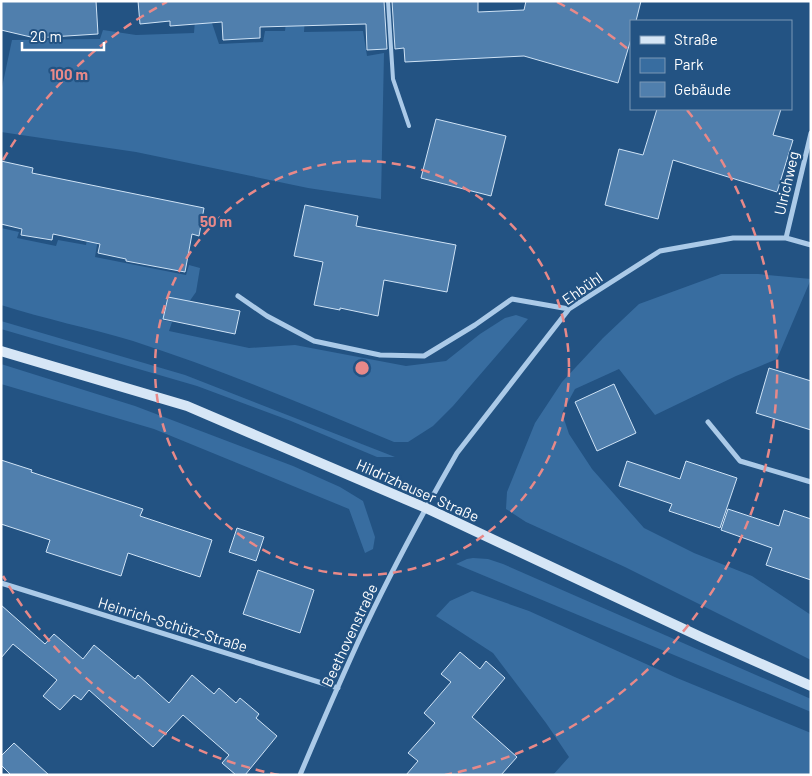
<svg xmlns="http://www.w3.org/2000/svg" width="812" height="776" font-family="Barlow,sans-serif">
<rect width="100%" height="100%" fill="#235383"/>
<!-- green -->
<path fill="#386da0" d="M306,1l-2,31 59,-1 4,25 17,-3 -3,146 -73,-11 -172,-36 -135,-20v-40l11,-52 88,-1 3,-9 33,5 58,-2 1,-13h16l8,24 44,-2 2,-11h20l3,-27z
M92,212l10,3 -7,42 91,18 3,-10 11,3 -4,24 -7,10 -22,-4 -4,22 9,2 -3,9 80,17 46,-3 111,21 40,-5 34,-27 25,-16 11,-3 12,4 -75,87 -20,20 -25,16h-14c-86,-36 -172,-72 -261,-101 -44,-13 -88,-22 -132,-36v-77l18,4 -2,6 39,8 2,-6 28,5z
M721,274h37l53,5 -34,80 -41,17 -81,39 -36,-46 -44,20 -13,24 7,21 23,35 52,59 50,25 58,23 59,39v45l-186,-93 -99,-45 -20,-13 1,-17 28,-69 27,-41 41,-44 36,-34z
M1,321l184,54 210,82h-18l-86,-36 -94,-35 -196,-57z
M1,364l134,42 158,60 47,21 23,14 12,36 -2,12 -8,4 -16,-44 -195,-80 -153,-45z
M473,558l15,1 15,5 308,135v13l-355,-148 11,-5z
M472,591l57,20 148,67 134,55v42h-258l16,-18 -23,-34 -53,-70 -57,-37 14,-15z"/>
<!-- building -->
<path fill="#507fad" stroke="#cfe3f6" d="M1,1h95l2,33 -63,4 -34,-8z
M138,1h246l3,48 -20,1 -1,-26 -106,3v11l-37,2 -1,-18 -52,4v-5l-30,3z
M392,1h86v11l46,-2 2,-9h115l-5,20h-5v18l-13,44 -94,-27 -119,6 -1,-14 -9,1z
M657,109h124l-8,26 20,5 -16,52 -104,-32 -15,59 -53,-14 14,-56 24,6z
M436,119l70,17 -15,60 -70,-18z
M1,161l32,7 -1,5 172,35 -5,28 -7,-2 -7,38 -59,-11v-2l-28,-6 2,-9 -47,-10 -1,6 -31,-5 1,-6 -21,-5z
M305,205l53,11 -2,10 100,19 -9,47 -63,-12 -6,36 -38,-8v2l-26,-5 9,-43 -29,-6z
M168,297l72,14 -5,23 -72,-15z
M769,368l42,13v49l-55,-17z
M614,384l22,49 -39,18 -22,-49z
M1,460l31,10 -1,2 112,37 -3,7 72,24 -12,37 -72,-24 -7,23 -75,-24 4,-12 -49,-16z
M627,461l53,18 6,-18 51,17 -17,50 -51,-17 3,-7 -53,-18z
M728,509l51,17 5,-16 27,9v61l-45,-15 6,-17 -51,-18z
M237,528l27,9 -8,24 -27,-9z
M258,570l56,20 -14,43 -57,-19z
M1,605l44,39 9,-10 29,25 11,-14 41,34 3,-4 31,28 23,-28 22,19 5,-6 17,15 4,-5 19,16 -3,4 21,18 -32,39h-9l-14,-12 7,-8 -46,-40 -30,32 -64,-57 -8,10 -7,-5 -14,15 -17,-14 14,-16 -44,-36 -12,14z
M460,652l20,17 6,-8 19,17 -33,39 45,40 -16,18h-95l12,-14 -10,-8 27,-30 -11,-10 27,-31 -10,-8z
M14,743l35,32h-38l-10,-10v-9z"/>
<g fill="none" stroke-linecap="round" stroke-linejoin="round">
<!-- lane -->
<path stroke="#abcae8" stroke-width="4" d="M388,1l5,78 16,47"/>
<!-- street -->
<path stroke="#abcae8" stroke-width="5" d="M786,238l25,-105
M238,296l29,20 47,25 66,14 44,1 51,-31 37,-26 57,10
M708,422l32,39 71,21
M1,583l337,105
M300,775c19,-45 38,-89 58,-133 30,-65 64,-128 99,-189l112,-144 91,-58 73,-13h53l25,7"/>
<!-- secondary -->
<path stroke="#d6e6f6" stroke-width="10" d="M1,351l186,55 239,102 277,130 108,48"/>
</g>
<!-- distance rings -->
<g fill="none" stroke="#e88989" stroke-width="2.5" stroke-dasharray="9 6">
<circle cx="362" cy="368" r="207"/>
<path d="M279 775A415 415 0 0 1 3 576M3 160A415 415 0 0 1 167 2M557 2A415 415 0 0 1 629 50M687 110A415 415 0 0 1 445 775"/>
</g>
<g text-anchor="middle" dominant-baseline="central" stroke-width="4.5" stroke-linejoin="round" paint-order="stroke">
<!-- street labels -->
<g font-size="15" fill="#fff" stroke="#235383">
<text transform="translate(786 183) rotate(-77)">Ulrichweg</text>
<text transform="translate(582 288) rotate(-35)">Ehbühl</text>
<text transform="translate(418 490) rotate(24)">Hildrizhauser Straße</text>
<text transform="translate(173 624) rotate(17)">Heinrich-Schütz-Straße</text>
<text transform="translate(349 635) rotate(-65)">Beethovenstraße</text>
</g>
</g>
<circle cx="362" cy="368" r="8" fill="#e88989" stroke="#235383" stroke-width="2.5"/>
<g font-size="15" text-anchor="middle" font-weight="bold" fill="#e88989" stroke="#235383" stroke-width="4.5" stroke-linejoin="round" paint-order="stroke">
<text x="69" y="80">100 m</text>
<text x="216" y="227">50 m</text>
</g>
<!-- border -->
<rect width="812" height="776" fill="none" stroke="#ffffff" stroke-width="5"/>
<!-- legend -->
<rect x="630" y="20" width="162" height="90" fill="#235383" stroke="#7b98b5"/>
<rect x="640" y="36" width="25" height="8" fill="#d6e6f6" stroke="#7b98b5"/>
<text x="674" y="45" font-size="15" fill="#ffffff">Straße</text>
<rect x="640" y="58" width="25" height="15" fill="#386da0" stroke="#7b98b5"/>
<text x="674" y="70" font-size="15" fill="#ffffff">Park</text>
<rect x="640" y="82" width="25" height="15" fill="#507fad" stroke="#7b98b5"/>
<text x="674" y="95" font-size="15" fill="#ffffff">Gebäude</text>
<!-- scale -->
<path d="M22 42v8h82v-8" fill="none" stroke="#ffffff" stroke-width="2.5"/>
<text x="30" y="42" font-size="15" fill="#ffffff" stroke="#235383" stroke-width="4" paint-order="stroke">20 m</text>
</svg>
